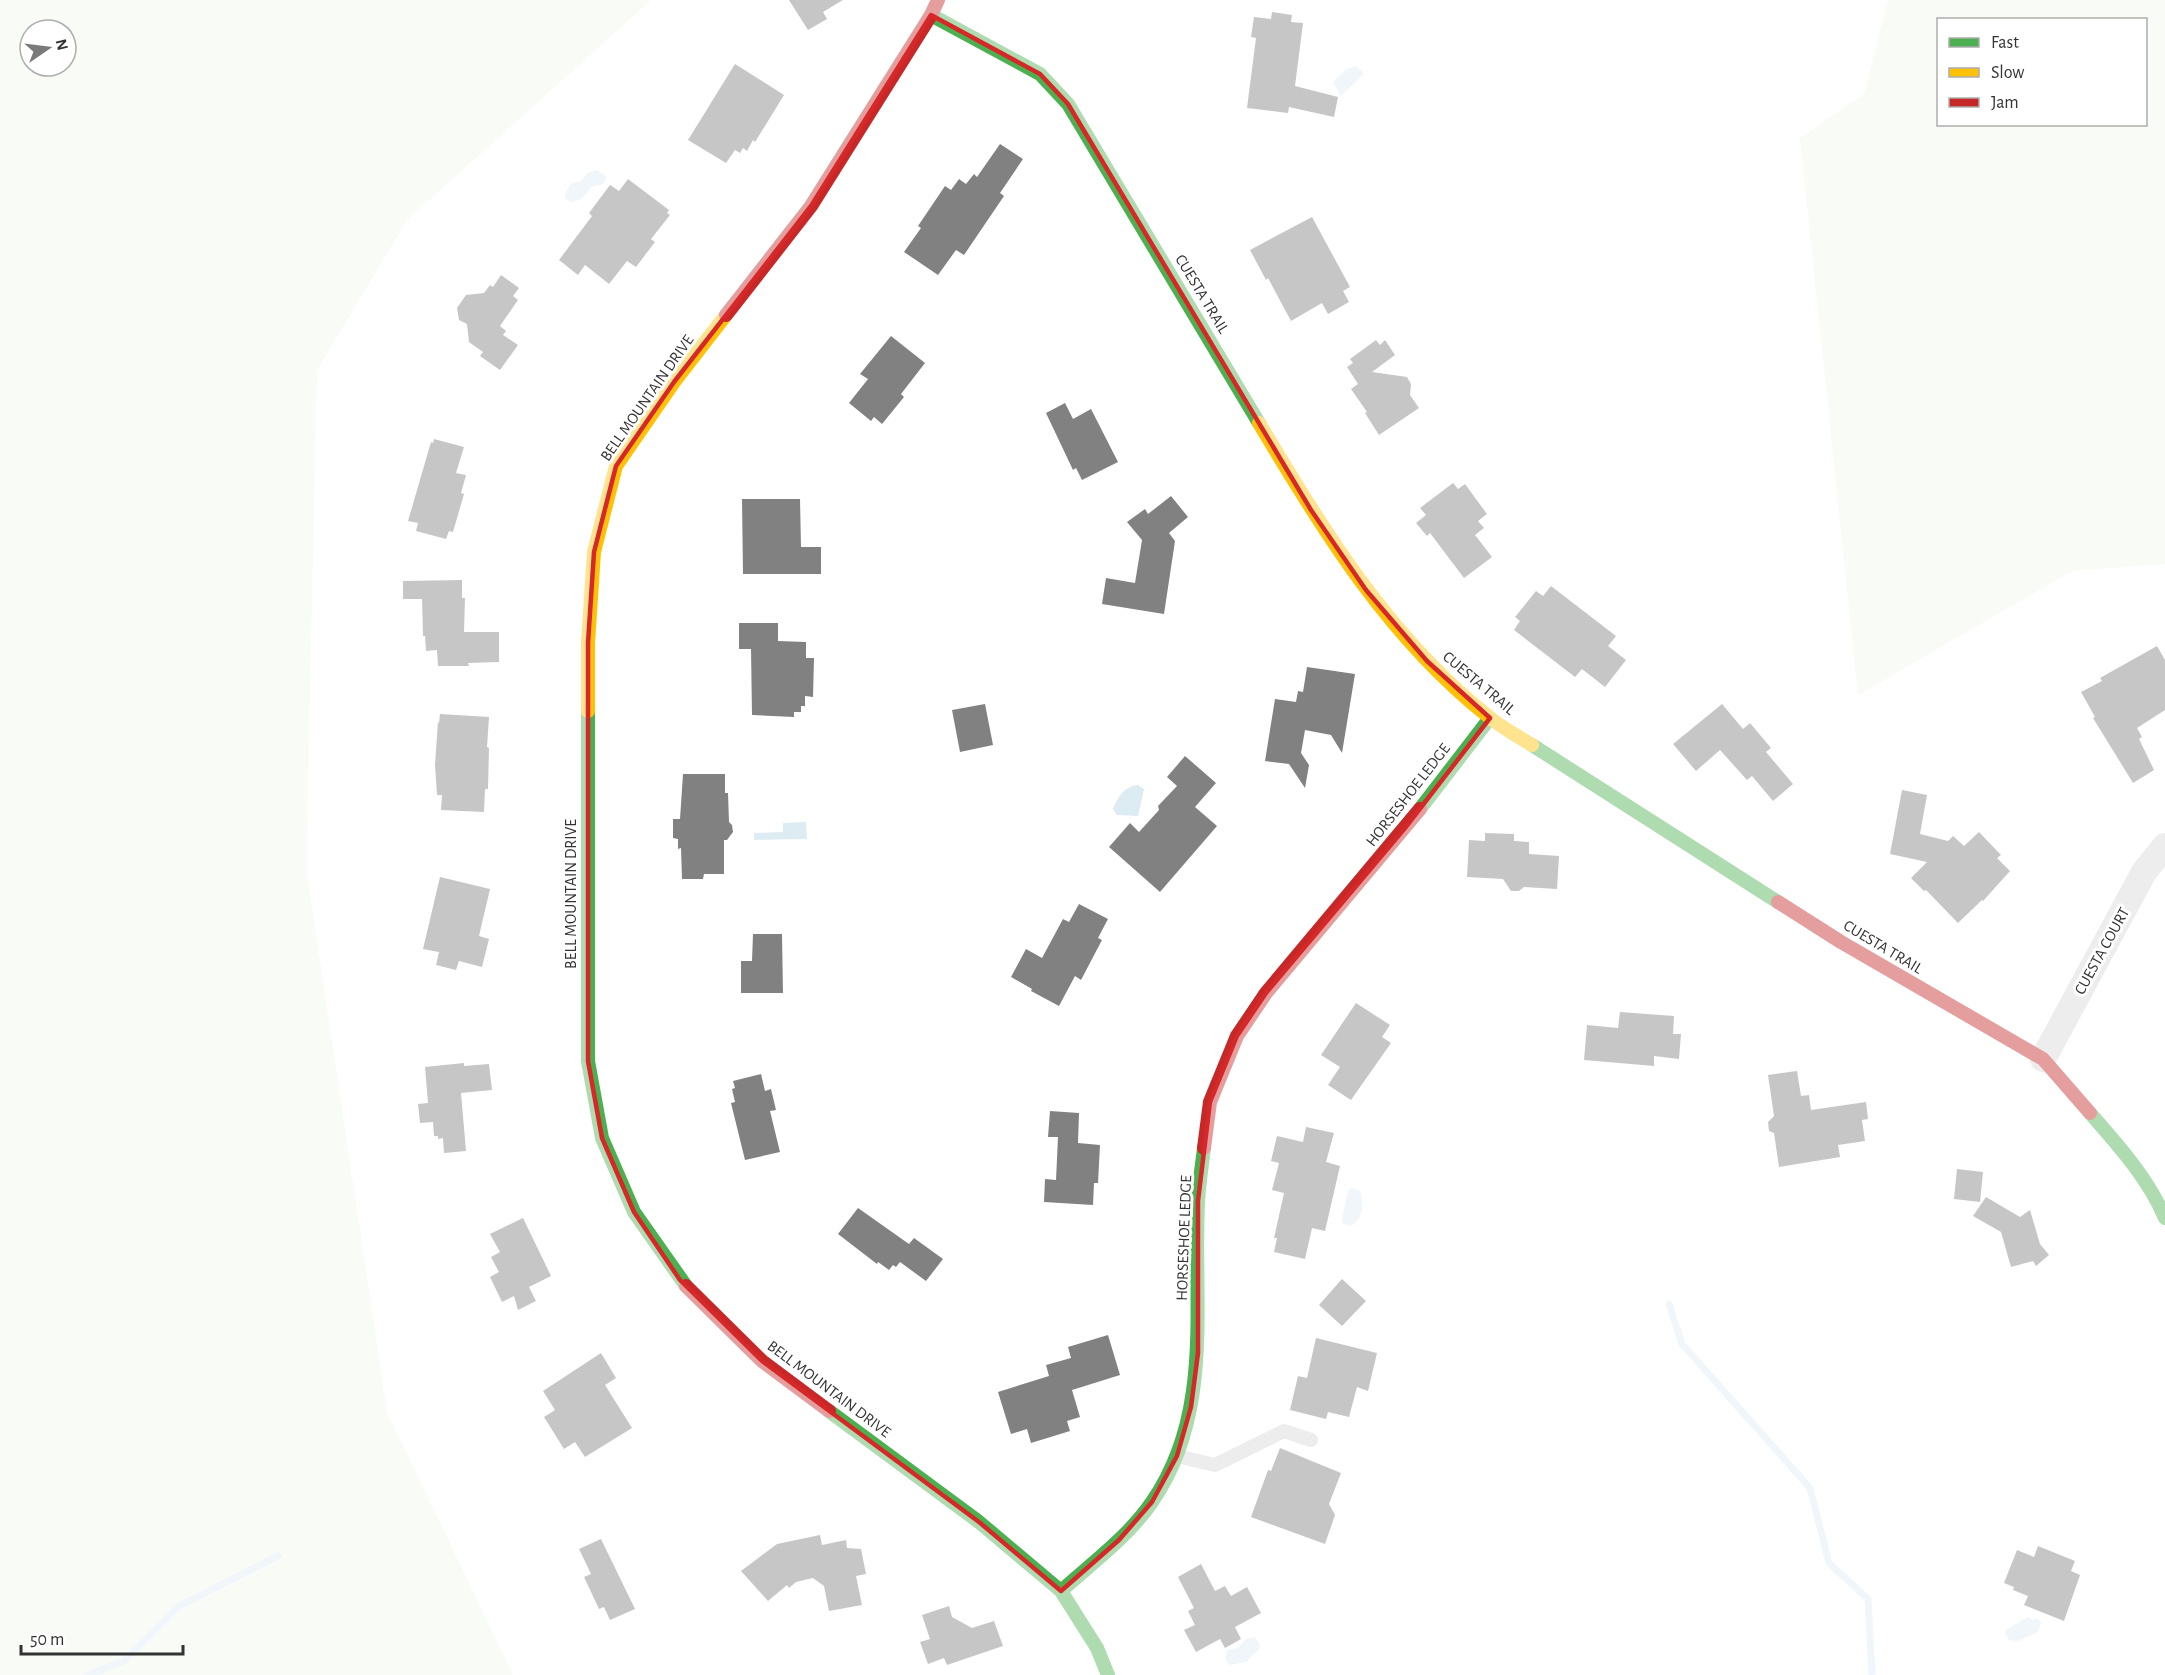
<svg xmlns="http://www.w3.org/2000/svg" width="2165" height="1675" font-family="'Alegreya Sans',sans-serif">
<rect width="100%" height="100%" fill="#fff"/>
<!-- green -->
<path fill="#f1f5ed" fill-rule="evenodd" d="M0,0h651l-244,220 -90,150 -11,497 81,545 126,263h-513zM30,30h36v36h-36z
M1888,0h277v564l-93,7 -214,124 -58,-557 64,-44zM1938,20h208v104h-208z"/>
<!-- water -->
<path fill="#ddebf3" d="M1357,66l7,8 -23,22 -8,-14 13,-13z
M597,170l9,6v4l-3,4 -12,3c-6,9 -9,14 -21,15l-5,-4v-4l6,-11 10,-2 6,-8z
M1138,785l6,4 -6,27 -21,-1 -4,-6c6,-13 10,-22 25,-24z
M806,822l1,17 -53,1v-7l29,-1v-9z
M1353,1188l7,3c4,12 4,29 -10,35l-8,-3c0,-6 5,-28 7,-34z
M2028,1617l4,3 6,-2 3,5 -3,9 -20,9 -9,-1 -4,-7 2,-4z
M1255,1637l5,7 -1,6 -7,5 -5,7 -18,3 -4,-6 2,-9 11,-2 8,-9z"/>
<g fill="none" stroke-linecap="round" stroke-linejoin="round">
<!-- stream -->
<path stroke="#ddebf3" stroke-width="7" d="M1669,1304l13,40 128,144 19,75 39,36 4,76
M88,1675l36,-14 55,-55 99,-50"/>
</g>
<!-- building -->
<path fill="#818181" d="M789,0h54l-20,12 4,7 -19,11z
M1272,12l20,3 -1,7 12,1 -8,63 43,11 -4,20 -45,-10 -1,6 -41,-5 9,-70 -5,-1 3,-20 17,2z
M735,64l49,31 -29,47 -2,-2 -6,11 -4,-3 -3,5 -5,-3 -9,13 -38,-23z
M1000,144l23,15 -23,34 4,3 -40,59 -8,-5 -18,25 -34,-23 17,-24 -3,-2 27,-40 6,4 8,-11 7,5 8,-10 3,3z
M628,179l41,31 -2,3 3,2 -19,24 4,3 -19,25 -9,-6 -18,23 -24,-19 -7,10 -19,-15 33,-44 -3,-3 21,-28 9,6z
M1312,217l38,70 -7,4 6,11 -21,12 -6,-11 -31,18 -23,-43 -2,2 -16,-30z
M501,275l18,13 -6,8 5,4 -18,26 6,5 -3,4 15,10 -18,25 -20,-14 3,-4 -14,-10 -2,-18 -8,-4 -2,-12 9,-13 18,-2 6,-8 3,2z
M891,336l34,27 -24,31 3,3 -22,27 -8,-7 -3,4 -22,-18 19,-24 -8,-5z
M1376,340l4,5 5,-5 10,15 -23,17 35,5 4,7 -1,11 9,13 -40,27 -14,-22 2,-1 -16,-23 7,-5 -11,-17 6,-4 -3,-4z
M1065,403l8,16 18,-10 27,53 -36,18 -6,-12 -3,2 -27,-57z
M434,439l30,8 -8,26 10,2 -5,18 3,1 -11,38 -4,-1 -3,8 -30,-8 2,-8 -10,-2 23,-79 2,1z
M1453,483l5,6 7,-5 22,30 -9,7 6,7 -9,7 17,22 -28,21 -34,-45 -3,3 -11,-13 10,-8 -6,-7z
M1171,496l17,21 -19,16 6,8 -11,73 -62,-10 4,-26 29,5 7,-43 -15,-18 18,-13 3,5z
M742,499h58l1,48h20v27h-78z
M462,580v18h3l-1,34h35v30l-31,1 1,3h-31l-1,-16 -11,1 -1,-15h-2l-1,-37h-19v-18z
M1551,586l65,50 -8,10 18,14 -21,27 -23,-18 -7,8 -61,-47 6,-9 -5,-4 21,-26 7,5z
M739,623h39v18l28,1v16h8l-1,39 -8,-1v10h-4v6h-7v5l-42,-2 -1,-66h-12z
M2157,646l8,14v50l-28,18 5,9 -3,2 15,31 -21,13 -40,-65 2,-1 -14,-25 21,-11 -2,-3z
M1307,667l48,7 -13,79 -11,-18 -26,-5 -4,23 8,12 -4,23 -16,-24 -24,-3 10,-62 21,3 2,-11 5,1z
M985,704l8,41 -33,7 -8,-42z
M1722,704l21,25 7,-6 21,25 -5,4 27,32 -20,17 -21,-25 -5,4 -27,-30 -24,21 -23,-27z
M440,714l49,3 -2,30 2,1 -1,41h-3l-1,23 -43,-2 1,-15h-5l-2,-30 3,-43 1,1z
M1185,756l31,27 -21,24 22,19 -57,66 -51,-45 21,-24 9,9 20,-22 -1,-4 19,-20 -10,-9z
M683,774h42v19h3l1,29 3,3 1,7 -6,8h-3v34h-20l-1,5h-21l-1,-31 -3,1v-10l-5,-1v-19h7z
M1902,790l25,5 -7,39 28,7 5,-5 11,10 15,-14 22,23 -4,3 13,13 -27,30 -1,-1 -24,23 -32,-33 -2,1 -13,-13 16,-16 -37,-8z
M1485,833l29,1v7l15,1v12l30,2 -2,33 -33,-2 -5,4h-8l-8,-12 -36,-2 2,-37 16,1z
M440,877l50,12 -11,47 10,3 -7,28 -23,-6 -3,9 -20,-5 3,-13 -16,-3z
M1079,904l29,15 -10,19 4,2 -21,40 -6,-4 -16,30 -28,-15 1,-2 -21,-12 15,-28 16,9 21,-39 6,3z
M753,934h29l1,59h-42v-32h11z
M1356,1003l34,22 -8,12 9,6 -40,57 -23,-15 12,-18 -19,-12z
M1620,1012l54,4 -1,18h8l-2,25 -25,-3v10l-70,-6 3,-35 31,3z
M464,1063v3l25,-2 3,26 -31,3 5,58 -22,2 -1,-15 -5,1v-3h-4l-1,-14 -13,1 -2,-19 10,-1 -3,-36z
M1797,1071l4,25 8,-1 2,15 55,-8 2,17 -6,1 3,21 -27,4 2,12 -61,10 -5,-34 -5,-2 -1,-9 6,-6 -6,-41z
M761,1074l4,17 6,-2 5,21 -6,1 10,41 -35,8 -14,-57 4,-1 -3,-13 3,-1 -2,-7z
M1050,1111l29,2 -1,30 22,2 -2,38h-4l-1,22 -49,-3 1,-23 11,1 2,-43h-10z
M1306,1127l28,6 -8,29 14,4 -15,65 -13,-3 -7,31 -31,-7 3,-14h-3l10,-45 -12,-3 7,-27 -8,-2 6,-25 26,6z
M1957,1169l26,3 -3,30 -26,-3z
M1986,1197l34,20 10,-7 10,34 9,11 -13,11 -3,-5 -22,6 -10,-35 -28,-16z
M858,1208l51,36 5,-6 29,21 -17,22 -26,-19 -4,5 -3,-2 -4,5 -11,-8 -1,2 -39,-30z
M523,1218l28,58 -22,11 7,14 -18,9 -4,-14 -12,6 -12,-25 9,-5 -8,-15 9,-5 -10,-18z
M1342,1279l24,22 -24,25 -23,-21z
M1108,1335l12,40 -48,15 8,27 -13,4 3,10 -39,12 -4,-14 -16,5 -13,-42 51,-16 -3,-11 25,-7 -3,-11z
M1316,1338l61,15 -9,38 -11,-4 -8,30 -21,-5 -2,7 -36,-9 8,-34 9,2z
M601,1353l15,25 -11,7 27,43 -47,29 -10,-15 -11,7 -20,-32 11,-7 -12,-19z
M1280,1448l61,25 -12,31 6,11 -10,29 -74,-27 17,-47 3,1z
M820,1535l2,10 24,-5 1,8 14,1 5,25 -10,2 6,29 -33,6 -5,-25 -11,-8 -17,4 -7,6 -2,-3 -19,16 -27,-30 36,-27z
M601,1539l34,70 -25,11 -6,-13 -5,2 -15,-32 7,-3 -12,-25z
M2038,1546l37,15 -4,10 9,4 -16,46 -40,-16 4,-9 -15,-6 1,-3 -10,-4 13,-33 17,7z
M1201,1564l14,27 10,-5 6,10 16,-9 14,26 -26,14 6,12 -16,9 -5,-9 -24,13 -12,-22 11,-5 -7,-14 6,-3 -16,-31z
M949,1606l3,11 20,11 22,-7 9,25 -56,19 -3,-7 -16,6 -8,-22 10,-3 -8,-24z"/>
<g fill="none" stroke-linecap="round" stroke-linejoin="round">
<!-- lane -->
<path stroke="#d7d7d7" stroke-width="14" d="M1177,1456l38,9 69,-34 27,9"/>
<!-- street -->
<path stroke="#d7d7d7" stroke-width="26" d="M2043,1059l101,-187 21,-26"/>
<!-- fast -->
<path stroke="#4caf50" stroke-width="14" d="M931,15l109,59 28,30 191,319
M588,711v350l14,77 32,74 52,74
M1532,745l246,157
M1420,809l70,-91
M2090,1113c28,32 58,65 75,105
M829,1411l150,111 82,69 36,57 11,27
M1061,1591c31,-28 67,-54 91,-89 62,-89 41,-199 46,-300 1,-18 4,-37 6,-54"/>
<!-- slow -->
<path stroke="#ffc107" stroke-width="14" d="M1259,423c64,108 131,216 230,294 13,11 29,19 43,28
M588,711v-68l6,-91 22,-86 58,-84 52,-67"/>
<!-- jam -->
<path stroke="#c62828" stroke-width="14" d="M726,315l85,-109 120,-191 7,-15
M1778,902l63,40 202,117 47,54
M1204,1148l6,-46 27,-66 29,-43 154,-184
M686,1286l76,75 67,50"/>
</g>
<!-- marked area -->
<path d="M0 0H2165V1675H0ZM931,15l109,59 28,30 243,406 55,80 61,71 63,57 -85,110 -139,165 -29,43 -27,66 -12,99v152l-7,54 -14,49 -25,46 -33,38 -58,51 -82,-69 -217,-161 -82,-81 -46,-68 -32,-74 -14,-77v-418l6,-91 22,-86 58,-84 137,-176z" fill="#fff" fill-opacity=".55" fill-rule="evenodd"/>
<path fill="none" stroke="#d62828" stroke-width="4.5" stroke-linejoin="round" d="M931,15l109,59 28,30 243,406 55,80 61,71 63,57 -85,110 -139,165 -29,43 -27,66 -12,99v152l-7,54 -14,49 -25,46 -33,38 -58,51 -82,-69 -217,-161 -82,-81 -46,-68 -32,-74 -14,-77v-418l6,-91 22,-86 58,-84 137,-176z"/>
<g text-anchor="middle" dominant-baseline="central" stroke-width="6" stroke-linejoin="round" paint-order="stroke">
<!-- street labels -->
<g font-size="16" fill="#333" stroke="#fff">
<text transform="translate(1202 294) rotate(59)">CUESTA TRAIL</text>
<text transform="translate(647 398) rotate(-55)">BELL MOUNTAIN DRIVE</text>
<text transform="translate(1479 683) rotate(40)">CUESTA TRAIL</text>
<text transform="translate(1408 795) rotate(-52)">HORSESHOE LEDGE</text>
<text transform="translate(571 894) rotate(-90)">BELL MOUNTAIN DRIVE</text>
<text transform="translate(1883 947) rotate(31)">CUESTA TRAIL</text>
<text transform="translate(2102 951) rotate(-61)">CUESTA COURT</text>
<text transform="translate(1184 1238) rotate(-88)">HORSESHOE LEDGE</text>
<text transform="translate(829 1389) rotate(37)">BELL MOUNTAIN DRIVE</text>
</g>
</g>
<!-- legend -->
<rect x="1937" y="18" width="210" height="108" fill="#ffffff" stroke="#adadad" stroke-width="1.5"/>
<rect x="1949" y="38" width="30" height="9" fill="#4caf50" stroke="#adadad" stroke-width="1.5"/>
<text x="1991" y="48" font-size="18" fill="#333333">Fast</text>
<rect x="1949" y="68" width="30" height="9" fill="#ffc107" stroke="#adadad" stroke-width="1.5"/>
<text x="1991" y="78" font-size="18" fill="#333333">Slow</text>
<rect x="1949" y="98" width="30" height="9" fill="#c62828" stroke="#adadad" stroke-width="1.5"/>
<text x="1991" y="108" font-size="18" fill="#333333">Jam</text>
<!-- north arrow -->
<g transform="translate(48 48) rotate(76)"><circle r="28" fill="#ffffff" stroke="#adadad" stroke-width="1.5"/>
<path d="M0-4.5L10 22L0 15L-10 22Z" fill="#7a7a7a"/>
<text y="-9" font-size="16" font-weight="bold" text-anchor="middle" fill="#333333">N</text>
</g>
<!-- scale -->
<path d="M21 1645v9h162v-9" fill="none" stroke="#333333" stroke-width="3"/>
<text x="30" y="1645" font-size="18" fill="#333333" stroke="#ffffff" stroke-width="4.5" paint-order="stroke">50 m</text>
</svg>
